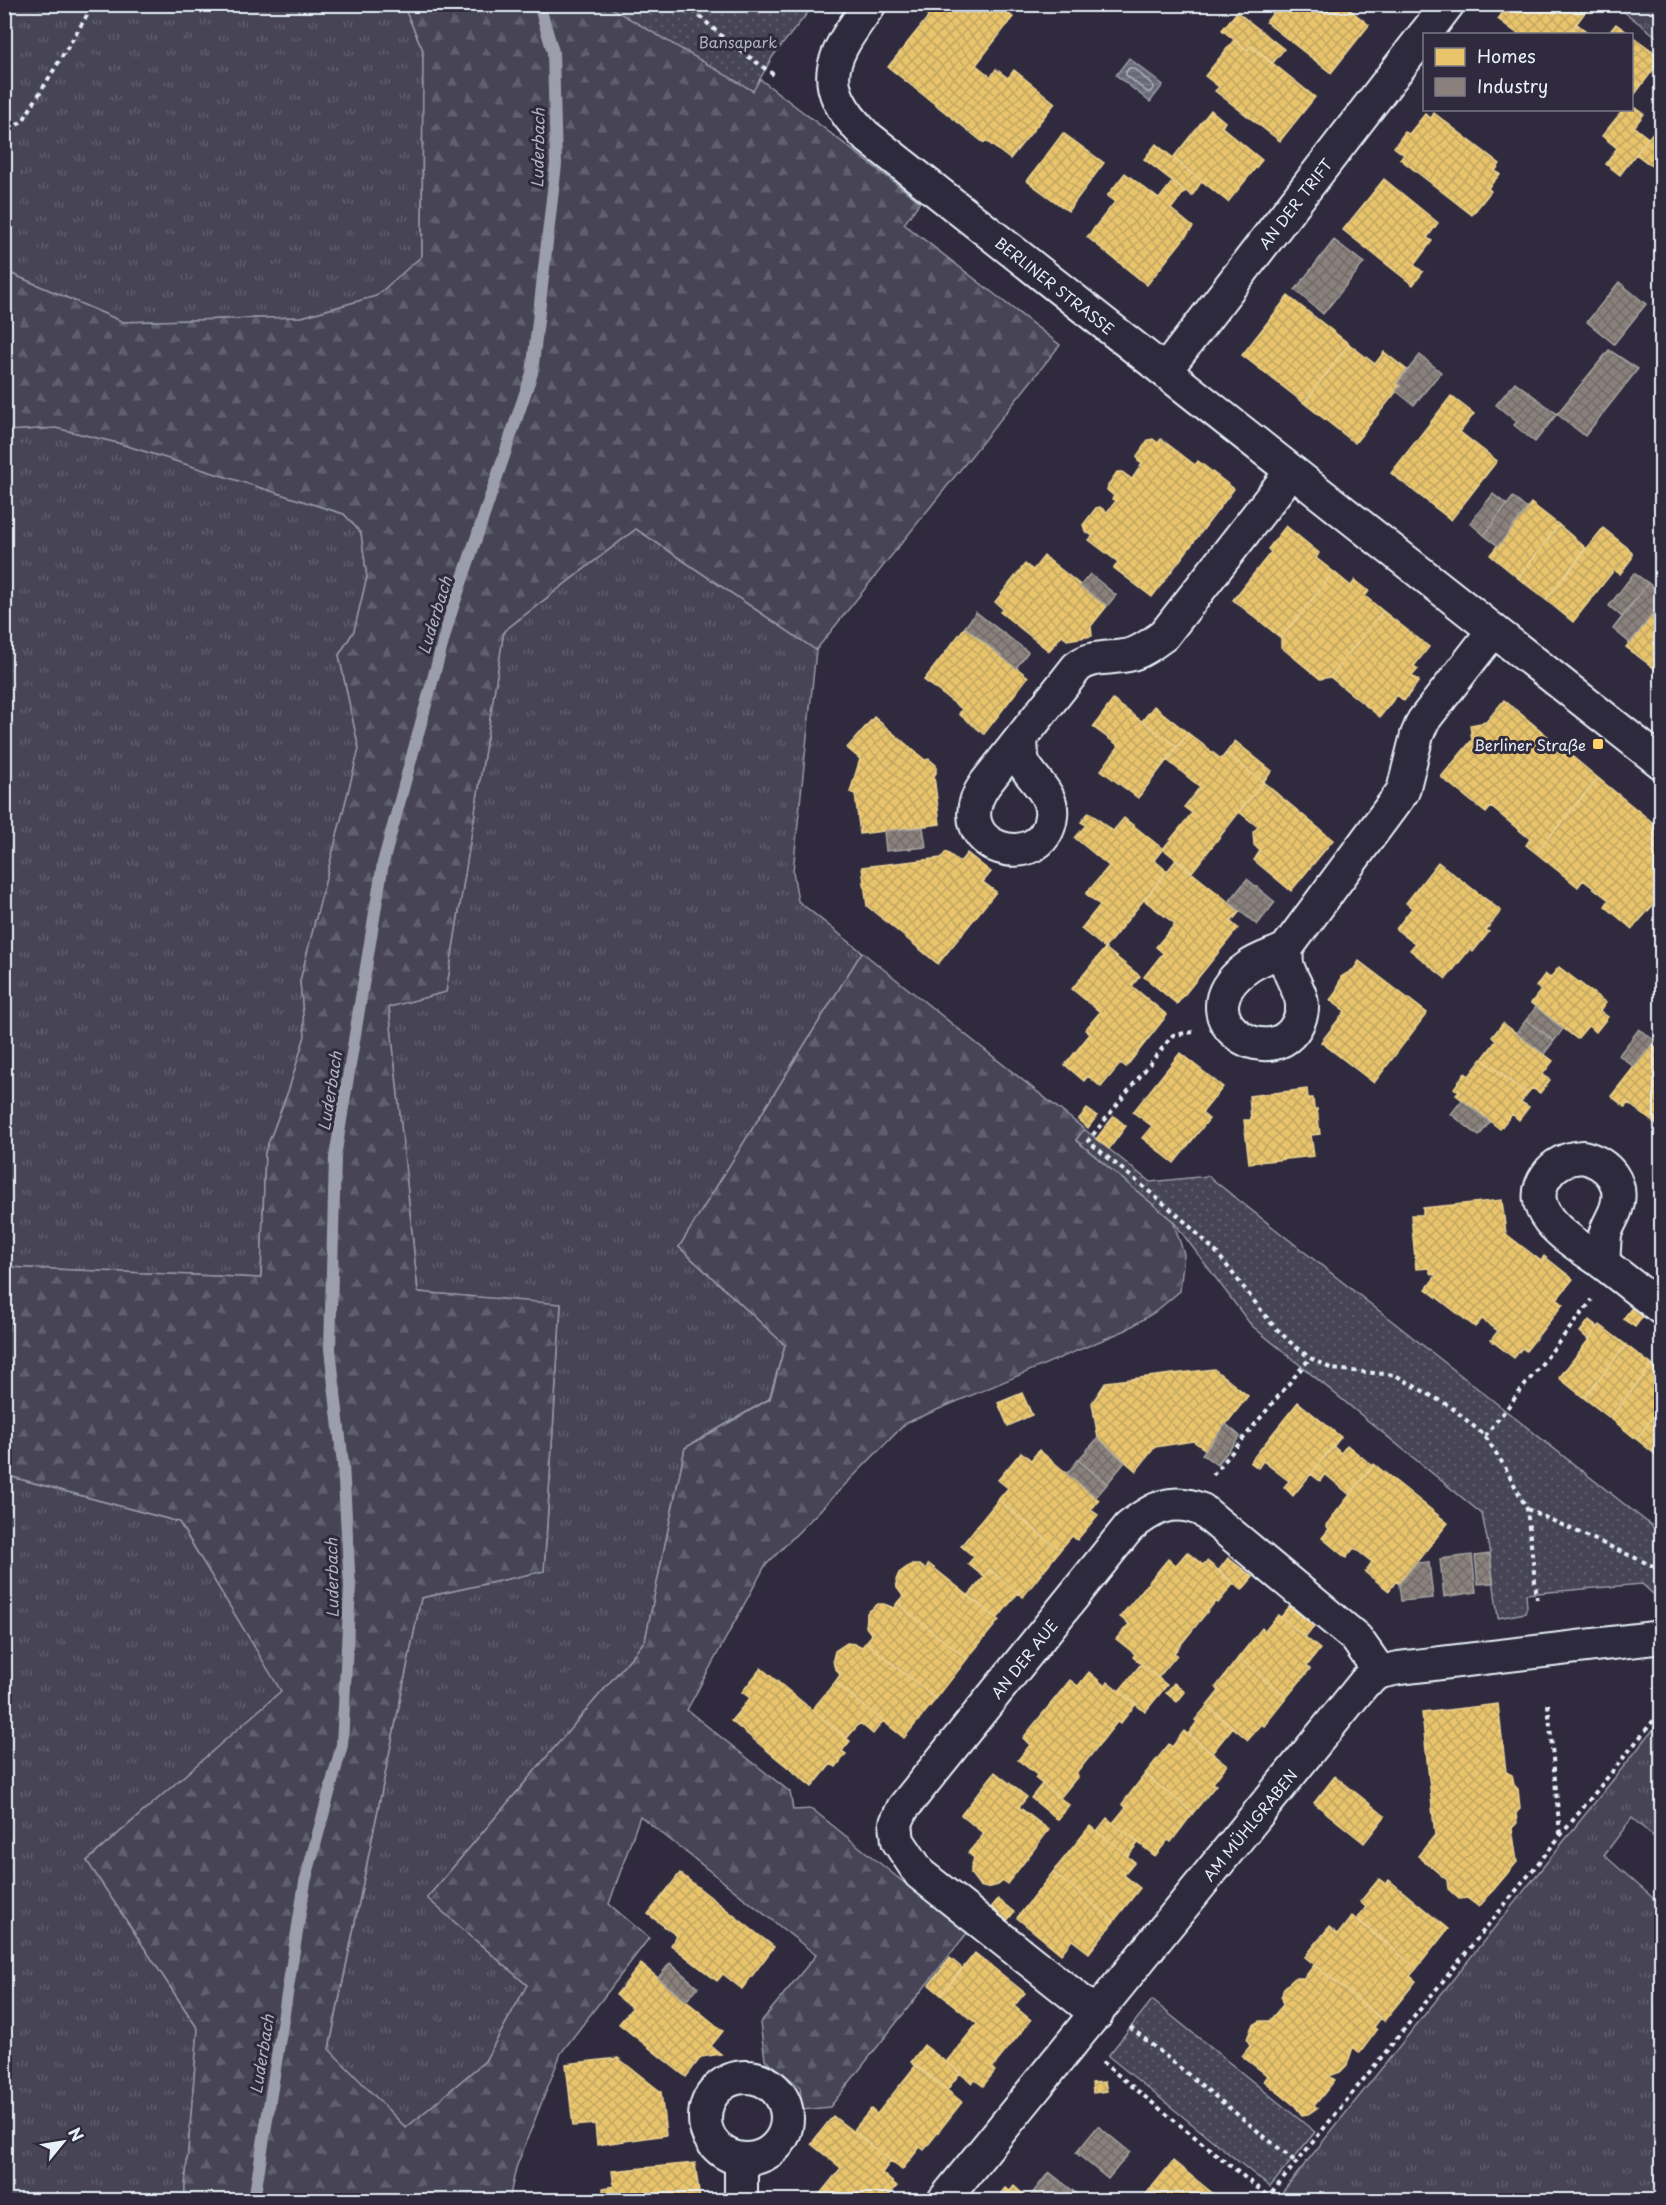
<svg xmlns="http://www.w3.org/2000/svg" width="1666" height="2205" font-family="'Playpen Sans',sans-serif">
<defs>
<pattern id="grass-tufts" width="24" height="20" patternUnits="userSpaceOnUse" patternTransform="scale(1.5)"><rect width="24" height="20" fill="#464455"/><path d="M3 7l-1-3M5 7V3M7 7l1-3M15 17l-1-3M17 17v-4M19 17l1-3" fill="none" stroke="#615f6e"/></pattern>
<pattern id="forest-firs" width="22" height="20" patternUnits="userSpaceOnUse" patternTransform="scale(1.5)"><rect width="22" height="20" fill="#464455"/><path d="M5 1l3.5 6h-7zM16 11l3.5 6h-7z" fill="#615f6e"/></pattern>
<pattern id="park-dots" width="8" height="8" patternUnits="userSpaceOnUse" patternTransform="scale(1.5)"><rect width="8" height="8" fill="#464455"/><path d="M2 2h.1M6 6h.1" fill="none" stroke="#615f6e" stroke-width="1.8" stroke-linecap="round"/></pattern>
<pattern id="water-rules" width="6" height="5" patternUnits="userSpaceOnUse" patternTransform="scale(1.5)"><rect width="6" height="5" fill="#696978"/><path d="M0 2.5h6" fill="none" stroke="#7e7f8c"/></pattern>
<pattern id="homes-cross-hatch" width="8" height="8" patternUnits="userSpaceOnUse" patternTransform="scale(1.5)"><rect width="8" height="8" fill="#e9c46a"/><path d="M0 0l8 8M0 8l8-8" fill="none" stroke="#c0a562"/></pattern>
<pattern id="industry-cross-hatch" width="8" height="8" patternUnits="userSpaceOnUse" patternTransform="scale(1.5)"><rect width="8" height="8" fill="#8a817c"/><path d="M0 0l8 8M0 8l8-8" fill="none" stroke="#6f6a68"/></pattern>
</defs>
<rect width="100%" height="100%" fill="#2f2a3d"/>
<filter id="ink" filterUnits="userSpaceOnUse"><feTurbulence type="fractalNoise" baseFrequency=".0167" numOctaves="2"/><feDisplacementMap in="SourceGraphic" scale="12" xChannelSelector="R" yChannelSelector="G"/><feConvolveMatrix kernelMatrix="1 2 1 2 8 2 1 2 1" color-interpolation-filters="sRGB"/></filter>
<g filter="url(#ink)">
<!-- grass -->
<path fill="url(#grass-tufts)" stroke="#979aa6" stroke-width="1.5" d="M5,5h398l20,45 -1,206 -45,40 -75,21 -179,5 -118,-51z
M1615,5h46v35z
M56,428l62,15 226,71 17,19 6,44 -13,54 -15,24 20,94 -59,232 5,55 -16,53 -24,63 -4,126 -256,-11v-836z
M636,529l180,121 -23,221 5,30 64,51 -183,295 106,98 -16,54 -84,49 -40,193 -218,257 100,87 -42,76 -79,67 -77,-78 92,-452 123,-27 17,-266 -143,-13 -29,-285 57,-15 58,-361z
M4,1475l175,47 103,169 -195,170 111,168 -14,171h-179z
M1661,1720v123l-29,-25 -28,37 57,50v295h-385z"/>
<!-- forest -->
<path fill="url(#forest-firs)" stroke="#979aa6" stroke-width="1.5" d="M403,5h275l79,69 3,5 160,123 -16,22 156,121 -244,305 -180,-121 -132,102 -58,361 -57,15 29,285 143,12 -17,267 -123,27 -92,451 77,79 79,-67 42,-76 -100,-87 218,-257 40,-193 85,-49 15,-54 -106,-98 183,-295 222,177 -8,11 97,81 11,33 -4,37 -25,21 -29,18 -220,93 -141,143 -78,144 103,82 3,18 19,-1 155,124 -137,174 -28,3 -2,-23 -35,-28 -5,-36 56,-68 -176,-139 -31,88 40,34 -88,115 -45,115 -7,32h-325l14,-171 -111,-168 194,-170 -102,-169 -174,-47v-208l256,11 4,-126 24,-63 16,-53 -5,-55 59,-232 -20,-94 15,-24 13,-54 -6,-44 -17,-19 -226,-71 -62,-15 -51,3v-160l118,51 179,-5 74,-21 46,-40 1,-206z"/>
<!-- park -->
<path fill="url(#park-dots)" stroke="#979aa6" stroke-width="1.5" d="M606,5h208l-41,51 -20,35z
M1084,1129l66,53 58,-6 453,357v68l-19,-17 -116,10 1,13 -2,6 -27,5 -8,-64 -8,-40 -231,-189 -78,-104 -97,-81z
M1152,2000l163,132 -45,55 -162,-131z"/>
<!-- water -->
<path fill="url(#water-rules)" stroke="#9c9fab" stroke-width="1.5" d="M1129,58l34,27 -13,17 -34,-27z"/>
<!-- homes -->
<path fill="url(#homes-cross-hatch)" stroke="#e9d295" stroke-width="1.5" d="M923,4h74l16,13 -37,48 15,12 5,-8 12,9 6,-8 41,33 -45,56 -24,-18 -2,2 -96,-76 41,-51 -9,-7z
M1280,4h63l26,21 -38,48 -65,-51z
M1509,4h82l-22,30h-51l-20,-15z
M1237,12l47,37 -12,15 -21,-18 -4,4 -25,-20z
M1577,24l13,10h-21z
M1616,24l14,10h-22z
M1632,36l30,22 -30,40z
M1234,40l13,10 4,-4 64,51 -35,44 -65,-50 4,-4 -14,-11z
M1632,105l12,9 -10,13 14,11 -28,37 -14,-11 11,-16 -15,-12 21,-26h9z
M1211,110l14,12 -3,5 40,33 -34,42 -55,-44z
M1434,113l66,51 -5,7 5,3 -12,14 3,3 -19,24 -72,-56 4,-4 -10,-8 11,-15 4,2 16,-20 6,4z
M1662,121v53l-26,-20z
M1063,133l41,30 -36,48 -41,-30z
M1156,144l46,37 -10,15 -48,-37z
M1125,173l34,26 14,-18 12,10 -14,18 22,18 -46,58 -60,-48 28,-35 -8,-6z
M1384,179l54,44 -11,15 5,3 -18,24 9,7 -10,13 -70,-55z
M1288,296l61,48 -45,59 -62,-48z
M1349,344l26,20 9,-12 23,18 -10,13 4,3 -46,57 -51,-40z
M1451,396l23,18 -14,18 37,29 -46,59 -60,-47z
M1153,439l5,4 3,-4 34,26 3,-4 36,28 -82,108 -38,-29 4,-6 -29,-22 4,-4 -8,-5 -2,-6 13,-17 4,-1 7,5 9,-11 -4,-2 2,-3 -7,-6 1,-5 9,-13h5l10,7 10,-15 -4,-3 -1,-5 11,-16z
M1531,503l28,22 -41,53 -28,-23z
M1559,525l27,23 -40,52 -28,-22z
M1286,526l33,27 -3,5 18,14 -53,66 -48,-38 38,-48 -3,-3z
M1603,528l25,20 4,5v5l-12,16 -6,-4 -41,52 -27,-22z
M1044,556l63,50 -16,20 1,10 -25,4 -5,-5 -13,16 -49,-39 3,-3 -8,-7 30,-38 8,6z
M1334,572l17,14 4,-6 14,11 -4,5 18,15 -53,66 -10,2 -39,-32v-9z
M1662,602v72l-36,-27z
M1383,611l46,36 -15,19 4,3 -6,7 7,5 -15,20 -7,-6 -17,22 -50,-40z
M965,627l63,50 -44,57 -25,-20 3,-5 -38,-29z
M1113,700l64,47 -39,51 -37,-28 18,-24 -26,-19z
M1504,700l94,78 -62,75 -10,-8 4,-6 -39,-32 -5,6 -45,-36 31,-37 -2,-15 16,-3z
M1154,706l34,27 -11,14 -35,-26z
M874,717l51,43 4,-1 7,6v8l-2,3 6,48 -80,10 -5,-40 -5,-2 10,-33 -13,-11z
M1188,733l33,26 5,-6 37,29 -71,90 -29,-23 29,-36 -8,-6 16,-20 -33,-27z
M1235,741l37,30 -9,11 -37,-29z
M1598,778l64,52v65l-30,34 -27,-23 4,-6 -26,-20 -5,7 -42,-34z
M1263,782l70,58 -42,51 -37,-31 6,-9 -6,-6 -1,-13 5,-5 -19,-15z
M1089,812l24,19 11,-13 39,31 -9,11 13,11 -62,77 -24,-19 19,-24 -14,-11 23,-28 -34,-28 11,-13 -5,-3z
M946,852l14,10 7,-9 24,19 -8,10 13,10 -58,72 -71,-58 -5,-39 79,-9z
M1176,860l64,51 -9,11 7,6 -61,76 -33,-27 19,-24 -7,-6 19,-23 -31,-24z
M1438,862l63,49 -15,19 3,2 -16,20 -3,-3 -24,30 -36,-29 5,-6 -19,-15 16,-21 -6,-5z
M1105,948l35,28 -8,10 35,29 -41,52 -5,-4 -20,24 -13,-11 -4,5 -19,-16 25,-31 -5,-4 15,-18 -28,-23z
M1359,961l68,52 -53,70 -53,-41 24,-31 -15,-11 6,-8 5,-15 13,-8z
M1559,967l47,36 -6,8 8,6 -12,15 -8,-6 -11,13 -46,-36 10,-13 -5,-4 9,-12 5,4z
M1503,1023l50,38 -11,14 8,5 -10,13 -8,-5 -5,6 -45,-35 14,-18 -4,-4z
M1652,1044l10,8v77l-34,-26 -3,4 -14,-11z
M1180,1053l43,34 -21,26 7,6 -35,44 -32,-25 10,-12 -19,-14z
M1482,1059l45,35 -6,8 8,5 -10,13 -7,-6 -12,15 -44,-34 3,-3 -5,-4 11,-15 4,3z
M1307,1089l1,9h5l1,11h3l3,25 -9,1 3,21 -65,7 -5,-43h7l-2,-24z
M1087,1109l10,7 -9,12 -10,-8z
M1114,1116l12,10 -17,23 -13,-10z
M1502,1200l4,34 35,27 3,-5 29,23 -16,20 6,5 -37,47 -4,-3 -8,10 -23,-18 7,-9 -16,-12 -7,8 -49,-38 10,-13 -6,-3v-5l-14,1 -5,-54h12v-7z
M1633,1306l11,9 -9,12 -12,-8z
M1589,1320l9,7 -9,13 -9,-8z
M1600,1325l26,20 -42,53 -25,-20z
M1626,1345l26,20 -42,53 -26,-20z
M1652,1365l10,8v33l-26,33 -26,-21z
M1214,1369l34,27 -42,54 -13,-9 -38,6 -19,24 -38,-33 -6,-35 14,-21z
M1022,1393l10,22 -24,11 -10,-23z
M1298,1402l43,35 -48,59 -9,-9 5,-6 -26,-20 -5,7 -8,-6z
M1662,1406v53h-1l-25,-20z
M1347,1445l26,21 -23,29 -25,-21 -5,7 -9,-7 22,-28 8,7z
M1039,1450l60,50 -8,10 7,5 -21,25 -5,-4 -12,14 -62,-50 10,-12 -10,-8 23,-28 10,8z
M1374,1464l74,59 -49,61 -3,-3 -7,10 -24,-19 7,-10 -18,-14 -8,10 -24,-20 7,-9 -3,-4z
M998,1500l62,50 -37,47 -33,-27 -6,7 -16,-13 6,-7 -13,-11z
M1187,1552l16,13 4,-4 27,22 -16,20 -3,-1 -41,51 3,2 -19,23 -25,-21 2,-3 -19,-15 13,-15 -9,-7 48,-58 8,6z
M1228,1558l25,19 -11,13 -24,-19z
M929,1564l70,56 -32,39 -70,-56 6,-7 -6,-8 -1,-8 3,-7 11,-8h10l5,4z
M990,1570l28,23 -21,26 -29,-23z
M897,1603l70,56 -31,40 -70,-57 6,-7 -6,-8 1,-14 11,-9h6l10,4z
M1290,1606l24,20 -9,11 -24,-20z
M1278,1615l42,34 -13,17 3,3 -23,28 -49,-39 24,-30 3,3z
M866,1642l70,57 -32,39 -69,-56 5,-7 -6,-9 -1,-7 2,-8 12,-8 9,1 6,3z
M1238,1658l49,39 -23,29 -2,-2 -14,16 -41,-34 12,-15 -3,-4z
M1141,1664l26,21 -22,27 -26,-21z
M761,1668l89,73 -8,10 4,3 -10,13 -5,-3 -19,23 -81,-66 19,-23 -8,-6z
M1089,1672l16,14 3,-4 28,22 -16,20 -3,-2 -41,52 2,2 -18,22 -25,-20 2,-3 -19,-15 12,-15 -7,-7 47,-58 8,6z
M835,1682l48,39 -10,13 -13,-11 -13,15 -35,-28z
M1174,1683l11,9 -8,10 -11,-9z
M1498,1704l8,68 6,3 2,10 4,4 2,20 -4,4 1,10 -5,5 5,34 -38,45 -12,-9 -8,1 -11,-10 -1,-9 -29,-24 17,-21 -13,-122z
M1207,1706l26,21 -21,26 -24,-19 9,-12 -2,-2z
M1184,1731l43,34 -14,18 3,2 -23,28 -48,-39 24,-30 3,3z
M995,1772l32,25 -8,10 30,23 -42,54 -4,-3 -5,4 -11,3 -7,-2 -9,-12v-6l3,-10 -6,-5 16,-19 -23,-19z
M1145,1774l48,39 -22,29 -3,-2 -13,16 -42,-33 13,-16 -4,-3z
M1335,1776l50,40 -21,27 -50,-40z
M1042,1784l27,21 -11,15 -27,-22z
M1107,1818l31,25 -10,13 -31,-25z
M1090,1826l45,36 -11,13 16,13 -26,33 -61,-49z
M1053,1872l61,49 -25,32 -17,-13 -11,14 -44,-36z
M680,1873l94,74 -32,42 -19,-15 -6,7 -46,-36 6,-9 -29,-22z
M1379,1879l7,5 3,-4 59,49 -31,39 -60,-49 9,-12 -6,-5z
M998,1899l16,13 -8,10 -16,-13z
M1352,1916l65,52 -7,8 6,5 -32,40 -79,-64 24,-30 9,7z
M975,1953l50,40 -11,13 17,14 -39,48 3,3 -12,15 -8,-6 -3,3 -26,-21 31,-38 -36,-29z
M950,1958l12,10 -21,27 -12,-10z
M641,1964l82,67 -12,15 10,8 -20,3 -15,20 -67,-53 13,-16 -16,-13z
M1314,1965l67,53 -7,9 3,3 -17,23 -7,-6 -6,18 -7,7 -11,4 6,4 -21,26 3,2 -9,6 -6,1 -7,-9 -31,-25 4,-5 -26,-20 8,-10 -3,-7 5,-13 8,-5h9l14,-16 -2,-7 3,-10 11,-10h9z
M924,2045l36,28 -13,17 -36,-28z
M618,2058l43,34 5,43 -69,10 -2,-21 -22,2 -7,-62z
M916,2065l46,37 -38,48 -4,-3 -18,23 -49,-39 18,-22 6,5z
M1105,2082l2,9 -14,2 -1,-10z
M833,2116l58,45 -9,12 15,13 -12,14h-70l26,-32 -30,-24z
M1173,2161l48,39h-54l-16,-12z
M695,2163l5,37h-96l-1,-12 11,-2 -2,-15z
M1014,2186l10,9 -4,4 2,1h-21l-4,-2 8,-10 5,3z
M1151,2188l16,12h-26z"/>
<!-- industry -->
<path fill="url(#industry-cross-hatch)" stroke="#a6a3a1" stroke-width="1.5" d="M1334,240l30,23 -41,51 -28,-24z
M1619,282l27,22 -32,40 -27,-22z
M1609,350l29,19 -53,67 -28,-22z
M1420,355l21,17 -27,33 -18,-14 5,-5 -4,-3z
M1515,382l42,32 -22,28 -21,-17 3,-3 -21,-17z
M1493,494l14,11 -23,30 -14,-12z
M1513,497l14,12 -29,37 -14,-11z
M1634,573l14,10 -26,34 -13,-11z
M1090,574l26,21 -9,11 -27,-20z
M1648,583l14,11v8l-32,41 -17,-14z
M976,612l52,40 -12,16 -51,-41z
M923,827l3,20 -40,4 -2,-20z
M1247,879l28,23 -18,23 -28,-23z
M1536,1007l27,22 -9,12 -28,-21z
M1526,1020l28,21 -10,13 -28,-21z
M1639,1029l16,12 -21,26 -15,-12z
M1462,1100l28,22 -11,14 -28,-22z
M1226,1424l14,12 -23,29 -15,-11z
M1098,1438l27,24 -18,22 -29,-24z
M1078,1460l29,24 -11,13 -29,-23z
M1490,1554l3,29 -15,1 -3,-28z
M1472,1555l4,37 -32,5 -4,-38z
M1429,1562l4,36 -32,3 -2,-17 17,-21z
M670,1963l28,24 -12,14 -28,-23z
M1098,2126l32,26 -22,27 -32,-26z
M1049,2172l32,25 -3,3h-48l-2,-1z"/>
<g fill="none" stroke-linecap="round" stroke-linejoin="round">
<!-- shore -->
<path stroke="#b5bbc5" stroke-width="1.5" d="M1129,68h4l20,17 1,3 -4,4h-3l-21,-17v-3z"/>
<!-- stream -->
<path stroke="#9c9fab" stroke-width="12" d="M254,2200l51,-318 37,-137 8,-158 -7,-123 -13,-115 5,-192 48,-294 67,-247 82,-243 24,-209 -3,-112 -14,-48"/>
<defs>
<g id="street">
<path id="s1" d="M870,4c-38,53 -57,78 -5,131l797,628"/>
<path d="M1425,34l23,-30"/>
<path id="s2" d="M1165,371l259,-336"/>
<path d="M1021,741c1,7 0,16 3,23 9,17 30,30 27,52 -6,61 -110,33 -66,-32l92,-117c15,-12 34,-8 52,-12 13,-3 24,-12 35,-20l127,-163"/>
<path d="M1286,949c-12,6 -27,10 -38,18 -75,53 34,115 53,48 5,-18 -8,-31 -13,-48 -2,-5 -1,-12 -2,-18l117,-158 14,-56 6,-14 70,-90"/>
<path d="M1583,1157c25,6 42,26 33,52 -3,9 -9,17 -11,26 -1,9 -1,19 -2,28 -26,-19 -84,-49 -56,-88 9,-13 21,-17 36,-18z"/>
<path d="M1603,1263l59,46"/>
<path id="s3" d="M1097,2014l-177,-140 -22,-33 -2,-18 7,-15 226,-281c24,-19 43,-30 73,-17l154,128 24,34"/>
<circle cx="746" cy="2118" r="41"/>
<path d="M741,2200v-41"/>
<path id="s4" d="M944,2200l421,-518 15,-10 19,-4 263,-31"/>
</g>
</defs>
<!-- street casing -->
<use href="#street" stroke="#e8f1f8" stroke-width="36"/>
<!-- path -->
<path stroke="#e8f1f8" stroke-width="4" stroke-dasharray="4.5 4.5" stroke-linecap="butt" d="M686,4l40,36 48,35
M4,137l20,-18 70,-115
M1193,1032l-20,3 -85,106 92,76 37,36 54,70 19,19 20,16 22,11 63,6 56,32 34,29 20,31 22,42 10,90
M1485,1436l107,-136
M1213,1475l97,-117
M1527,1509l135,61
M1548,1704l12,130
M1130,2027l167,136
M1102,2062l167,135
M1266,2200l396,-490"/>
<!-- street -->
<use href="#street" stroke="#2f2a3d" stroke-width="32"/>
</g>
</g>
<!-- markers -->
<rect fill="#ffd166" stroke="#2f2a3d" stroke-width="2" x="1592" y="738" width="12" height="12" rx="3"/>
<g text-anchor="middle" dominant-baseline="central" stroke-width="6" stroke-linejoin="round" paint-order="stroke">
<!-- park labels -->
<g font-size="15" fill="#afb4bf" stroke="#2f2a3d">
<text x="738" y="41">Bansapark</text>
</g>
<!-- street labels -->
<g font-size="15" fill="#e8f1f8" stroke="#2f2a3d">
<text stroke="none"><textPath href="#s2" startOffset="212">AN DER TRIFT</textPath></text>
<text stroke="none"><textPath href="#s1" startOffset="393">BERLINER STRASSE</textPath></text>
<text stroke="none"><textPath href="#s3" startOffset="492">AN DER AUE</textPath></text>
<text stroke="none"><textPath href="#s4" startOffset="484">AM MÜHLGRABEN</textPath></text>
</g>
<!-- poi labels -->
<g font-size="15" fill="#e8f1f8" stroke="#2f2a3d" text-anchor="end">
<text x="1586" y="744">Berliner Straße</text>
</g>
<!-- water labels -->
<g font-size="16" font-style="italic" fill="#afb4be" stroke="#2f2a3d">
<text transform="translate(537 148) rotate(-89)">Luderbach</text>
<text transform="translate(434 615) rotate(-73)">Luderbach</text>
<text transform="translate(329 1091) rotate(-81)">Luderbach</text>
<text transform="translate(331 1578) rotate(-91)">Luderbach</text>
<text transform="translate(261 2054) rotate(-81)">Luderbach</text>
</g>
</g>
<!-- margin -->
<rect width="1666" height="2205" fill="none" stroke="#2f2a3d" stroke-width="24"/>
<rect x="12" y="12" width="1642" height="2181" fill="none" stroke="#e8f1f8" stroke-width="2" filter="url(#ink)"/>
<!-- legend -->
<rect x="1423" y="33" width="210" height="78" fill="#2f2a3d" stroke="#797a88" stroke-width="1.5"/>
<rect x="1435" y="48" width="30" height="18" fill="#e9c46a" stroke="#797a88" stroke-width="1.5"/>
<text x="1477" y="63" font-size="18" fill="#e8f1f8">Homes</text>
<rect x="1435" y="78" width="30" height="18" fill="#8a817c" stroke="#797a88" stroke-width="1.5"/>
<text x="1477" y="93" font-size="18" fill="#e8f1f8">Industry</text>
<!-- north arrow -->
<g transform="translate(63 2142) rotate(60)" stroke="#2f2a3d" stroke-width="4.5" paint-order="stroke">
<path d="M0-4.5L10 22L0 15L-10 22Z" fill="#e8f1f8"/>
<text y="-9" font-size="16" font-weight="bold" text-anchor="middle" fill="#e8f1f8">N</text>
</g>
</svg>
